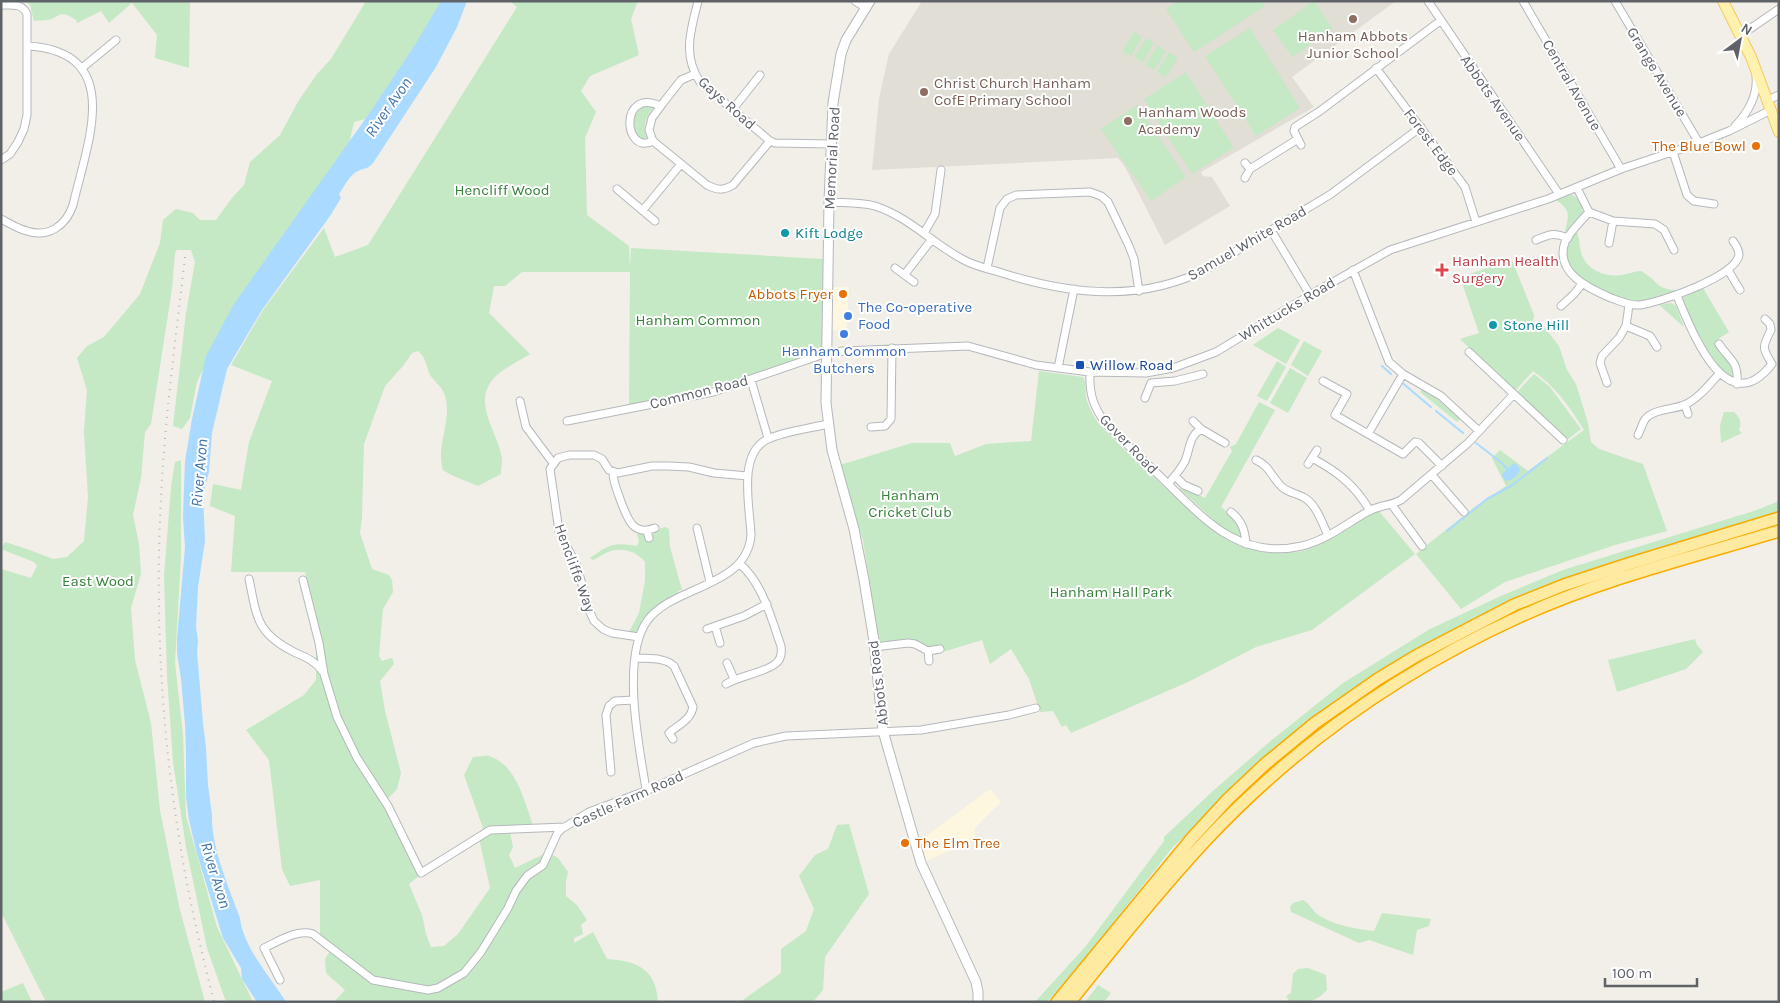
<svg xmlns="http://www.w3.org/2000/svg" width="1780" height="1003" font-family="Karla,sans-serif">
<rect width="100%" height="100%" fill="#f1efe8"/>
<!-- commercial -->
<path fill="#fef7e0" d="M833,287h16l-3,48 -9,-4 -7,-1z
M990,789l11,13 -27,27 2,10 -52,23 -3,-14 2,-6 -1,-3z"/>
<!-- education -->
<path fill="#e1ded6" d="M922,1h474l-104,76 22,30 -113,65 2,4 9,1 18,29 -65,39 -40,-78 -7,-9 -246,12 7,-72 10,-44z"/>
<!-- green -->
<path fill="#c5e8c5" d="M25,1h165l-1,67 -34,-10 2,-23 -25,-32 -23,20 -8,-12 -24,12 -1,-3c-12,-8 -14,-7 -24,-1 -5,2 -13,1 -18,2l-4,-16z
M366,1h79l-73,116 -18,5 -8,35 -124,174 -25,51 -7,36 -8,11 -9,-3 13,-113 9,-51 -4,-12h-14l-2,3 -3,36 -21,135 -6,8 -4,46 -8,37 6,29 2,30 -10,34 4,52 16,63 9,87 19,96 26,96h-159l-45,-90v-343l30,9 6,-12 -3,-4 -33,-13 4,-7 22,7 26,10 14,-2 17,-16 4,-44 -4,-65 3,-42 -10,-32 10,-12 17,-9 36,-43 20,-51 3,-23 13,-11 17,4 7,7h16l16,-22 12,-13 6,-23 30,-27 19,-35 18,-26 14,-15z
M510,1h128l-7,18 8,36 -49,21 -9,15 15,21 -11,26 2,77 42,31 1,22 1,-20 192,11 -1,93 -89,29 -104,25 1,-134h-108l-17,14h-11l-5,27 41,41c-11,7 -24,13 -33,21 -28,26 1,55 5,84 0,5 -1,10 -1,15l-23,12 -27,-11 -8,-5c-8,-25 11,-52 1,-77 -3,-7 -10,-12 -14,-18 -4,-9 -4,-18 -12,-24l-6,2 -9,13 -18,20 -21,58 -2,73 -2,16 12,36 17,6 3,5 1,12 -10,17 -4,47 3,5 10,-3 2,6 -14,17 5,30 16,62 -4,16 -13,14 36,72 -11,9 13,31 4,19 5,13 13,-1 14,-12 32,-46 -12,-54 5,-6 -19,-53 9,-18c5,0 12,-2 16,-1 28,9 35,45 44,69l-24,3 4,19 -4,8 6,13 33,-16 10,6 10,14 -2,10v14l11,9 10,15 -6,5 2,9 -9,4v5l19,-11 14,27c29,2 49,9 51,43h-324l11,-12 -19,-17 -1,-14 7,-11 -12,-14v-54l-30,6 -8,-17 -13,-109 -23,-30 58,-35 12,-15v-63l-11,-45h-74l4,-56 -25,-10 3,-22 28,6 8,-48 23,-61 -41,-16 32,-55 61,-82 11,29 33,-12 149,-238z
M1178,1h84l3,5 -71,46 -28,-43z
M1314,1l19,28 -41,28 -19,-27z
M1250,28l50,80 -44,28 -51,-80z
M1134,32l8,5 -11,19 -9,-5z
M1146,38l8,5 -11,20 -9,-6z
M1157,46l9,5 -12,19 -9,-5z
M1169,52l9,6 -12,19 -9,-5z
M1186,72l48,76 -42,26 -48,-75z
M644,105l10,2c-8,9 -13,21 -6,33 -9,0 -12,-6 -16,-13 1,-10 2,-17 12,-22z
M1137,105l49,72 -35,24 -50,-72z
M1569,194c10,2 14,12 14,21l-14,16 -4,1c4,-19 6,-21 -9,-32z
M1577,232c3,7 2,16 5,23 5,15 25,23 40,20 7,-1 13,-4 19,-4 19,11 14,19 39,19 -12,7 -30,13 -44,13 -9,0 -18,-5 -25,-8 -26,-12 -62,-32 -34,-63z
M1512,260l22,55 -1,6 12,7 14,18 8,24 9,14 12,39 3,19 8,7 44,15 24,67 -52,14 -110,37 -44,27 -45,-55 57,-46 33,-22 -14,-28 8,-8 28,21 56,-41c-14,-23 -29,-44 -51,-59l-18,20 -55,-52 19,-6 -19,-56z
M1703,288l26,44 -12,8 3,11 14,15 1,12c-30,-13 -41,-53 -53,-80z
M1671,303l5,3 8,21 -25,-22z
M1278,328l22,12 -14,24 -33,-19z
M1304,341l18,10 -14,25 -17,-11z
M1277,361l9,6 -19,34 -10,-5z
M1290,368l17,10 -19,35 -18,-10z
M1039,371l44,6c4,6 2,13 3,20 2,9 7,18 12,26 20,20 41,41 63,61 36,34 71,72 125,69 9,-1 18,-1 26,-5 23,-9 45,-25 66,-38l37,44 -103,76 -56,17 -68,35 -117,51 -5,-8 -4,2 -9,-16 -13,1 -11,-33 -18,-30 -21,15 -8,-24 -49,15c-21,-14 -31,-13 -56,-12v-12l-14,-91 -15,-41 -8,-34 72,-22h38l5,13 31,-12 45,-3z
M1534,374l16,13 31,42 -14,11 -50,-48z
M1423,388l38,30 -4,4 -37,-30z
M1259,402l16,8 -54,97c11,8 18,15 21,29l-2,1 -18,-9 -42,-39 10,2 15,7 27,-47 -2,-4 6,-3z
M1724,412h10c6,5 8,11 5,18l3,3 -21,10 -1,-18z
M181,460v97l-6,106 8,72 3,81 31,111 36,75h-27l-19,-54 -21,-101 -13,-85 -6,-86 -3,-100 7,-89 4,-25z
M1779,501v13l-264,86 -34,15 -64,33 -79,52 -71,57 -94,90 -87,111 -39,44h-12l51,-56 78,-105v-4l50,-47 53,-46 76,-61 87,-54 73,-34 60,-25 194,-60z
M665,527l4,2 1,18 12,43 -4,1 1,4 -43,37h-7l10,-19 6,-32v-19c-9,-11 -24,-15 -37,-10 -5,2 -10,6 -15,8l-3,-2c19,-14 24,-16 47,-12l2,-5 -2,-7 4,-1 11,4 4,-7z
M1695,639l2,6 6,7 -17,17 -69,23 -9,-32z
M849,824l20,70 -44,63 -2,33 -10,12h-73l41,-29v-24l25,-18 8,-22 -15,-33 16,-21 13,-6 9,-24z
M1303,900c7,4 9,10 14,14 15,11 39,15 57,17l8,-18 49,6 -2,7 -12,4 -4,25 -44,-15 -10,3 -68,-31 -1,-5 3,-4z
M1308,968l18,7 1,15c-12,13 -20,12 -37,12l-4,-6 5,-3 2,-19 5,-5z
M23,983l9,19h-31v-10z
M1098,985l13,8 -7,9h-19z"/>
<!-- water -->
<path fill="#aadaff" d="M441,1h26l-10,26 -21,40 -63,96c-5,6 -9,5 -15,8 -8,3 -14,16 -19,23l2,4 -11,18 -68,94 -35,59 -15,64 -3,39 -6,22 2,47 -7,46 -2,40 2,14 -1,11 6,71 3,25 2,37 4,30c-1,33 17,72 28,103 3,29 31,60 46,84h-29l-15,-23 -1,-11 -18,-30 -26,-84 -8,-34 -3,-23v-45l-1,-28 -4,-45 -4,-26v-14l8,-92 -2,-30 2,-56 7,-42 14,-63 28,-52 139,-196 42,-63z
M1514,463l3,2 3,4c-2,7 -7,11 -14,12l-3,-3 -1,-4z"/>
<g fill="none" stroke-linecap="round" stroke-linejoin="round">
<!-- stream -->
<path stroke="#aadaff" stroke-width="2" d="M1382,366l9,8
M1400,381l31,26
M1436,411l27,22
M1476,443l26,20 5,6
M1447,531l40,-32 24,-13 36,-28"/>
<defs>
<path id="minor" d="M698,1c-7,29 -16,54 2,81l70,59 5,2 56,1
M855,1l11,7
M1428,1l131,193
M1523,1l98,168
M1615,1l84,142
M1,5c11,0 21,-2 26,9v101l-3,14 -6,13 -8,12 -9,6
M1741,35l38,-26
M82,68l34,-28
M1376,68l89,119 11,35
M695,74l-14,6 -18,23 -11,15 -3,12 4,11 54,44c10,5 16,6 26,0l37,-44
M1768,100l11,-5
M733,109l27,-34
M1735,126c13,-13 23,-31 21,-50
M653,141c-30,15 -34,-54 7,-35
M1301,145l-7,-14 1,-4 25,-16 120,-90
M1673,152l14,43 7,6 20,3
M1245,163l5,6
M1245,178l5,-9 48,-30
M1577,188l12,24c-7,8 -21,22 -24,30 -11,31 25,47 46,56 9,3 19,8 29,7 21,-3 95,-28 99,-50 0,-6 -3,-10 -6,-14
M617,189l38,32
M829,202c15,1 31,0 46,4 34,11 57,37 87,53 12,7 27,10 40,14 69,22 142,30 208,-6l121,-73 90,-67
M643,210l38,-46
M1589,212l24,9 42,3 9,6 10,20
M1,219c8,4 17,10 26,12 21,7 39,-5 46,-26 14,-62 53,-153 -45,-159
M1271,230l39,65
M924,233l11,-19 6,-44
M1536,240c14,-6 17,-8 32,-2
M1609,243l4,-22
M895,268l19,14
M987,268l13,-60 7,-9 9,-4 74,-3 11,4 7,6 21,44 5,13 5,32
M1353,270l36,92 14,12 38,22 38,35
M1728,270l12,20
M905,274l27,-35
M1677,296c15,35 49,127 95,68 -10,-16 -10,-17 -1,-34l-1,-6 -5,-5
M1561,306l13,-12 8,-10
M1626,326l24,10 7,11
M1719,344c11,17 20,17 18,40
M1469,352l94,88
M1058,368l16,-79
M1090,372c-1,22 3,34 16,52 20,19 40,39 60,58 40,39 74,78 136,64 25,-6 45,-23 67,-35 11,-6 21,-5 32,-11l67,-57 46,-49
M751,380l17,58
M1323,381l24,13 -12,21 68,39 12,-12 4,1 23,23
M1607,383l-7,-20 2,-7 17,-18 7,-12 3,-21
M1145,398l6,-15 24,-2 28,-7
M520,401l6,26 27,36
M1685,405l3,9
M567,421l146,-29 114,-39 16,-2 125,-5 68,19 54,7 56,1 27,-5 43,-16 94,-57 80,-45 158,-51 73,-30 78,-26 30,-12 42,-21
M1193,421l8,8
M871,427l14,-1 6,-7 1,-71
M1368,434l35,-60
M1638,435c2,-4 4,-10 6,-14 7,-12 28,-11 40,-16 14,-6 25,-20 35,-31
M1312,458c26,14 43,27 58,53
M1256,460c14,6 16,18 26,27 7,6 14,6 21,10 13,6 19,26 25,38
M1308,464l9,-14
M613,472c0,10 4,18 7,27 7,18 12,38 35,29
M1432,475l32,37
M1175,476l9,9 14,6
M1168,484c6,-7 13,-15 17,-23 5,-12 4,-25 16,-32l24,14
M1392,505l30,41
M1231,512c11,9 14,18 15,32
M697,528l13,54
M647,531l2,7
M249,579c8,38 7,54 45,73 11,5 22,9 29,20
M303,580l16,63 5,31 13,43 20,41 31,48 33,67 69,-43 75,-3 24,-15 59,-22 106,-47 32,-7 135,-6 88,-15 27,-7
M715,626l5,17
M707,629l37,-13 23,-12
M639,637l-27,-4 -9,-4 -9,-8 -5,-11 -12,-44 -18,-35 -9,-62 8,-11 11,-3h25l8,4 7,11 9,3 34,-7h16l21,1 25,6 34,3
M874,647l34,-4 7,1 13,7 1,10
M928,651l12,-2
M636,658c13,1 28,-1 38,8l19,41c-2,13 -15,18 -24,26l4,6
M727,663l7,16
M726,684c13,-8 40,-12 49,-20 6,-4 7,-11 6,-18 -10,-28 -18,-62 -41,-82
M611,772l-5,-57 3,-9 6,-5 19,-1
M648,790l-2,-1c-7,-42 -25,-131 1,-168 26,-36 100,-33 104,-86 -1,-28 -14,-82 17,-96 14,-7 43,-11 60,-15
M280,980l-16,-32c15,-7 33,-19 49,-14l60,46 55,10 10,-2 26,-15 17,-21 27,-44 8,-17 11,-15 16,-11 15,-33 6,-5"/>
<path id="tertiary" d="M870,1l-24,39 -5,14 -8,49 -4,99 -3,201 6,47 22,79 10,51 10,61 9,90 38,132 55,119 2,10v10"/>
<path id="primary" d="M1723,1l28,56 28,75"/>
<path id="trunk" d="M1057,1002l135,-164 36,-39 36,-34 51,-42 63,-44 38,-23 98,-51 50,-20 64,-21 151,-46
M1070,1002c44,-55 88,-110 135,-161 90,-96 197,-171 316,-225 82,-37 171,-59 258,-85"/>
</defs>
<!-- minor casing -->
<use href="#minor" stroke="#b5b8bc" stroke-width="9"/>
<!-- tertiary casing -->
<use href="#tertiary" stroke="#b5b8bc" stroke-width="11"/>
<!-- primary casing -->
<use href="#primary" stroke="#f2c960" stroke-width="12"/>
<!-- trunk casing -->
<use href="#trunk" stroke="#f9ab00" stroke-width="14"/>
<!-- minor -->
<use href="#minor" stroke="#fff" stroke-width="7"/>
<!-- tertiary -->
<use href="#tertiary" stroke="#fff" stroke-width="9"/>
<!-- primary -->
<use href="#primary" stroke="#fff2af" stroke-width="10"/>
<!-- trunk -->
<use href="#trunk" stroke="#feeaa1" stroke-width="11"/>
<!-- rail -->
<path stroke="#b6b7b8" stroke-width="2" stroke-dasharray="1 6" stroke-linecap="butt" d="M185,257c-9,80 -20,159 -24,240 -6,115 0,233 19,346 8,54 21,106 34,159"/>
</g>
<!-- markers -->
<g fill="#8d6e63" stroke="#fff" stroke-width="2">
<circle cx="1353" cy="19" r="5"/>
<circle cx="924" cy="92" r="5"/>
<circle cx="1128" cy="121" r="5"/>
</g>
<g fill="#e8710a" stroke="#fff" stroke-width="2">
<circle cx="1756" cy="146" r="5"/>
<circle cx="843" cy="294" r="5"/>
<circle cx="905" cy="843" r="5"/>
</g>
<g fill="#0f9aa8" stroke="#fff" stroke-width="2">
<circle cx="785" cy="233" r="5"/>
<circle cx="1493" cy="325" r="5"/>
</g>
<path fill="#e0444e" stroke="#fff" stroke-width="2" d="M1439.5 262.5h5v5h5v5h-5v5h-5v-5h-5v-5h5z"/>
<g fill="#3f7fe0" stroke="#fff" stroke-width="2">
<circle cx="848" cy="316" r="5"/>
<circle cx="844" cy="334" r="5"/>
</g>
<rect fill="#1a4fb4" stroke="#fff" stroke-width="2" x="1075" y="360" width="10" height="10" rx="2.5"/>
<g text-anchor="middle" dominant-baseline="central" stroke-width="4" stroke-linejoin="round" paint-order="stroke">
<!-- education labels -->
<g font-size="15" fill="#785e54" stroke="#fff" text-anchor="start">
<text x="1353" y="36" text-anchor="middle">Hanham Abbots<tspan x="1353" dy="17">Junior School</tspan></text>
<text x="934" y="83">Christ Church Hanham<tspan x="934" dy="17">CofE Primary School</tspan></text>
<text x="1138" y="112">Hanham Woods<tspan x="1138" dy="17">Academy</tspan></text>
</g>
<!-- street labels -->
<g font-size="15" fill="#5f6368" stroke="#fff">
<text transform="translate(1657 72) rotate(59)">Grange Avenue</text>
<text transform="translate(1572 85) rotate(60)">Central Avenue</text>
<text transform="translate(1493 98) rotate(55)">Abbots Avenue</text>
<text transform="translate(727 103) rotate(42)">Gays Road</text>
<text transform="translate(1431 142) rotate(53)">Forest Edge</text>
<text transform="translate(832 158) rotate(-87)">Memorial Road</text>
<text transform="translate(1247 243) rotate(-30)">Samuel White Road</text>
<text transform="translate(1287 309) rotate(-31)">Whittucks Road</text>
<text transform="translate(699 392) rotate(-14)">Common Road</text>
<text transform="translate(1129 444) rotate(46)">Gover Road</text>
<text transform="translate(575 568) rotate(70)">Hencliffe Way</text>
<text transform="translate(878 683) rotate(-97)">Abbots Road</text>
<text transform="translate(628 799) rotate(-24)">Castle Farm Road</text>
</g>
<!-- food labels -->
<g font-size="15" fill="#c56008" stroke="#fff" text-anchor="end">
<text x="1746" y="146">The Blue Bowl</text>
<text x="833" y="294">Abbots Fryer</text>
<text x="915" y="843" text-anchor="start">The Elm Tree</text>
</g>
<!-- park labels -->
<g font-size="15" fill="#348238" stroke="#fff">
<text x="502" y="190">Hencliff Wood</text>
<text x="698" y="320">Hanham Common</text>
<text x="910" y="495">Hanham<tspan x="910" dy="17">Cricket Club</tspan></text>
<text x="98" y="581">East Wood</text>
<text x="1111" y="592">Hanham Hall Park</text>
</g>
<!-- culture labels -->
<g font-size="15" fill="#0d838f" stroke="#fff" text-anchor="start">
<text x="795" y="233">Kift Lodge</text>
<text x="1503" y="325">Stone Hill</text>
</g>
<!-- health labels -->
<g font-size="15" fill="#be3a42" stroke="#fff" text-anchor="start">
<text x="1452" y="261">Hanham Health<tspan x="1452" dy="17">Surgery</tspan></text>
</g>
<!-- shop labels -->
<g font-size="15" fill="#366cbe" stroke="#fff" text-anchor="start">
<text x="858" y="307">The Co-operative<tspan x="858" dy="17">Food</tspan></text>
<text x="844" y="351" text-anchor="middle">Hanham Common<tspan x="844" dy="17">Butchers</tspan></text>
</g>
<!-- transit labels -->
<g font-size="15" fill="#164399" stroke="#fff" text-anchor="start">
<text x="1090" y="365">Willow Road</text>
</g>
<!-- water labels -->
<g font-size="16" font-style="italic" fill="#4174aa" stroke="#fff">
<text transform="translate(388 107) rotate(-55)">River Avon</text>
<text transform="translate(199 473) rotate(-85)">River Avon</text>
<text transform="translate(216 875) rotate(73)">River Avon</text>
</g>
</g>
<!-- border -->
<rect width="1780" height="1003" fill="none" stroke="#5f6368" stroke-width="5"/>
<!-- north arrow -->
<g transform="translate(1740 40) rotate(32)" stroke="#ffffff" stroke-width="4" paint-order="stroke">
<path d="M0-4L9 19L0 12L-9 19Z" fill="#5f6368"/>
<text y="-8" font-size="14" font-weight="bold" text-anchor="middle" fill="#5f6368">N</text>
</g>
<!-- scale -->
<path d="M1605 978v8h92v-8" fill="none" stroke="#5f6368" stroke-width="2.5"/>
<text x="1612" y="978" font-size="15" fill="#5f6368" stroke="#ffffff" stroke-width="4" paint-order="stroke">100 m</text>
</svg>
